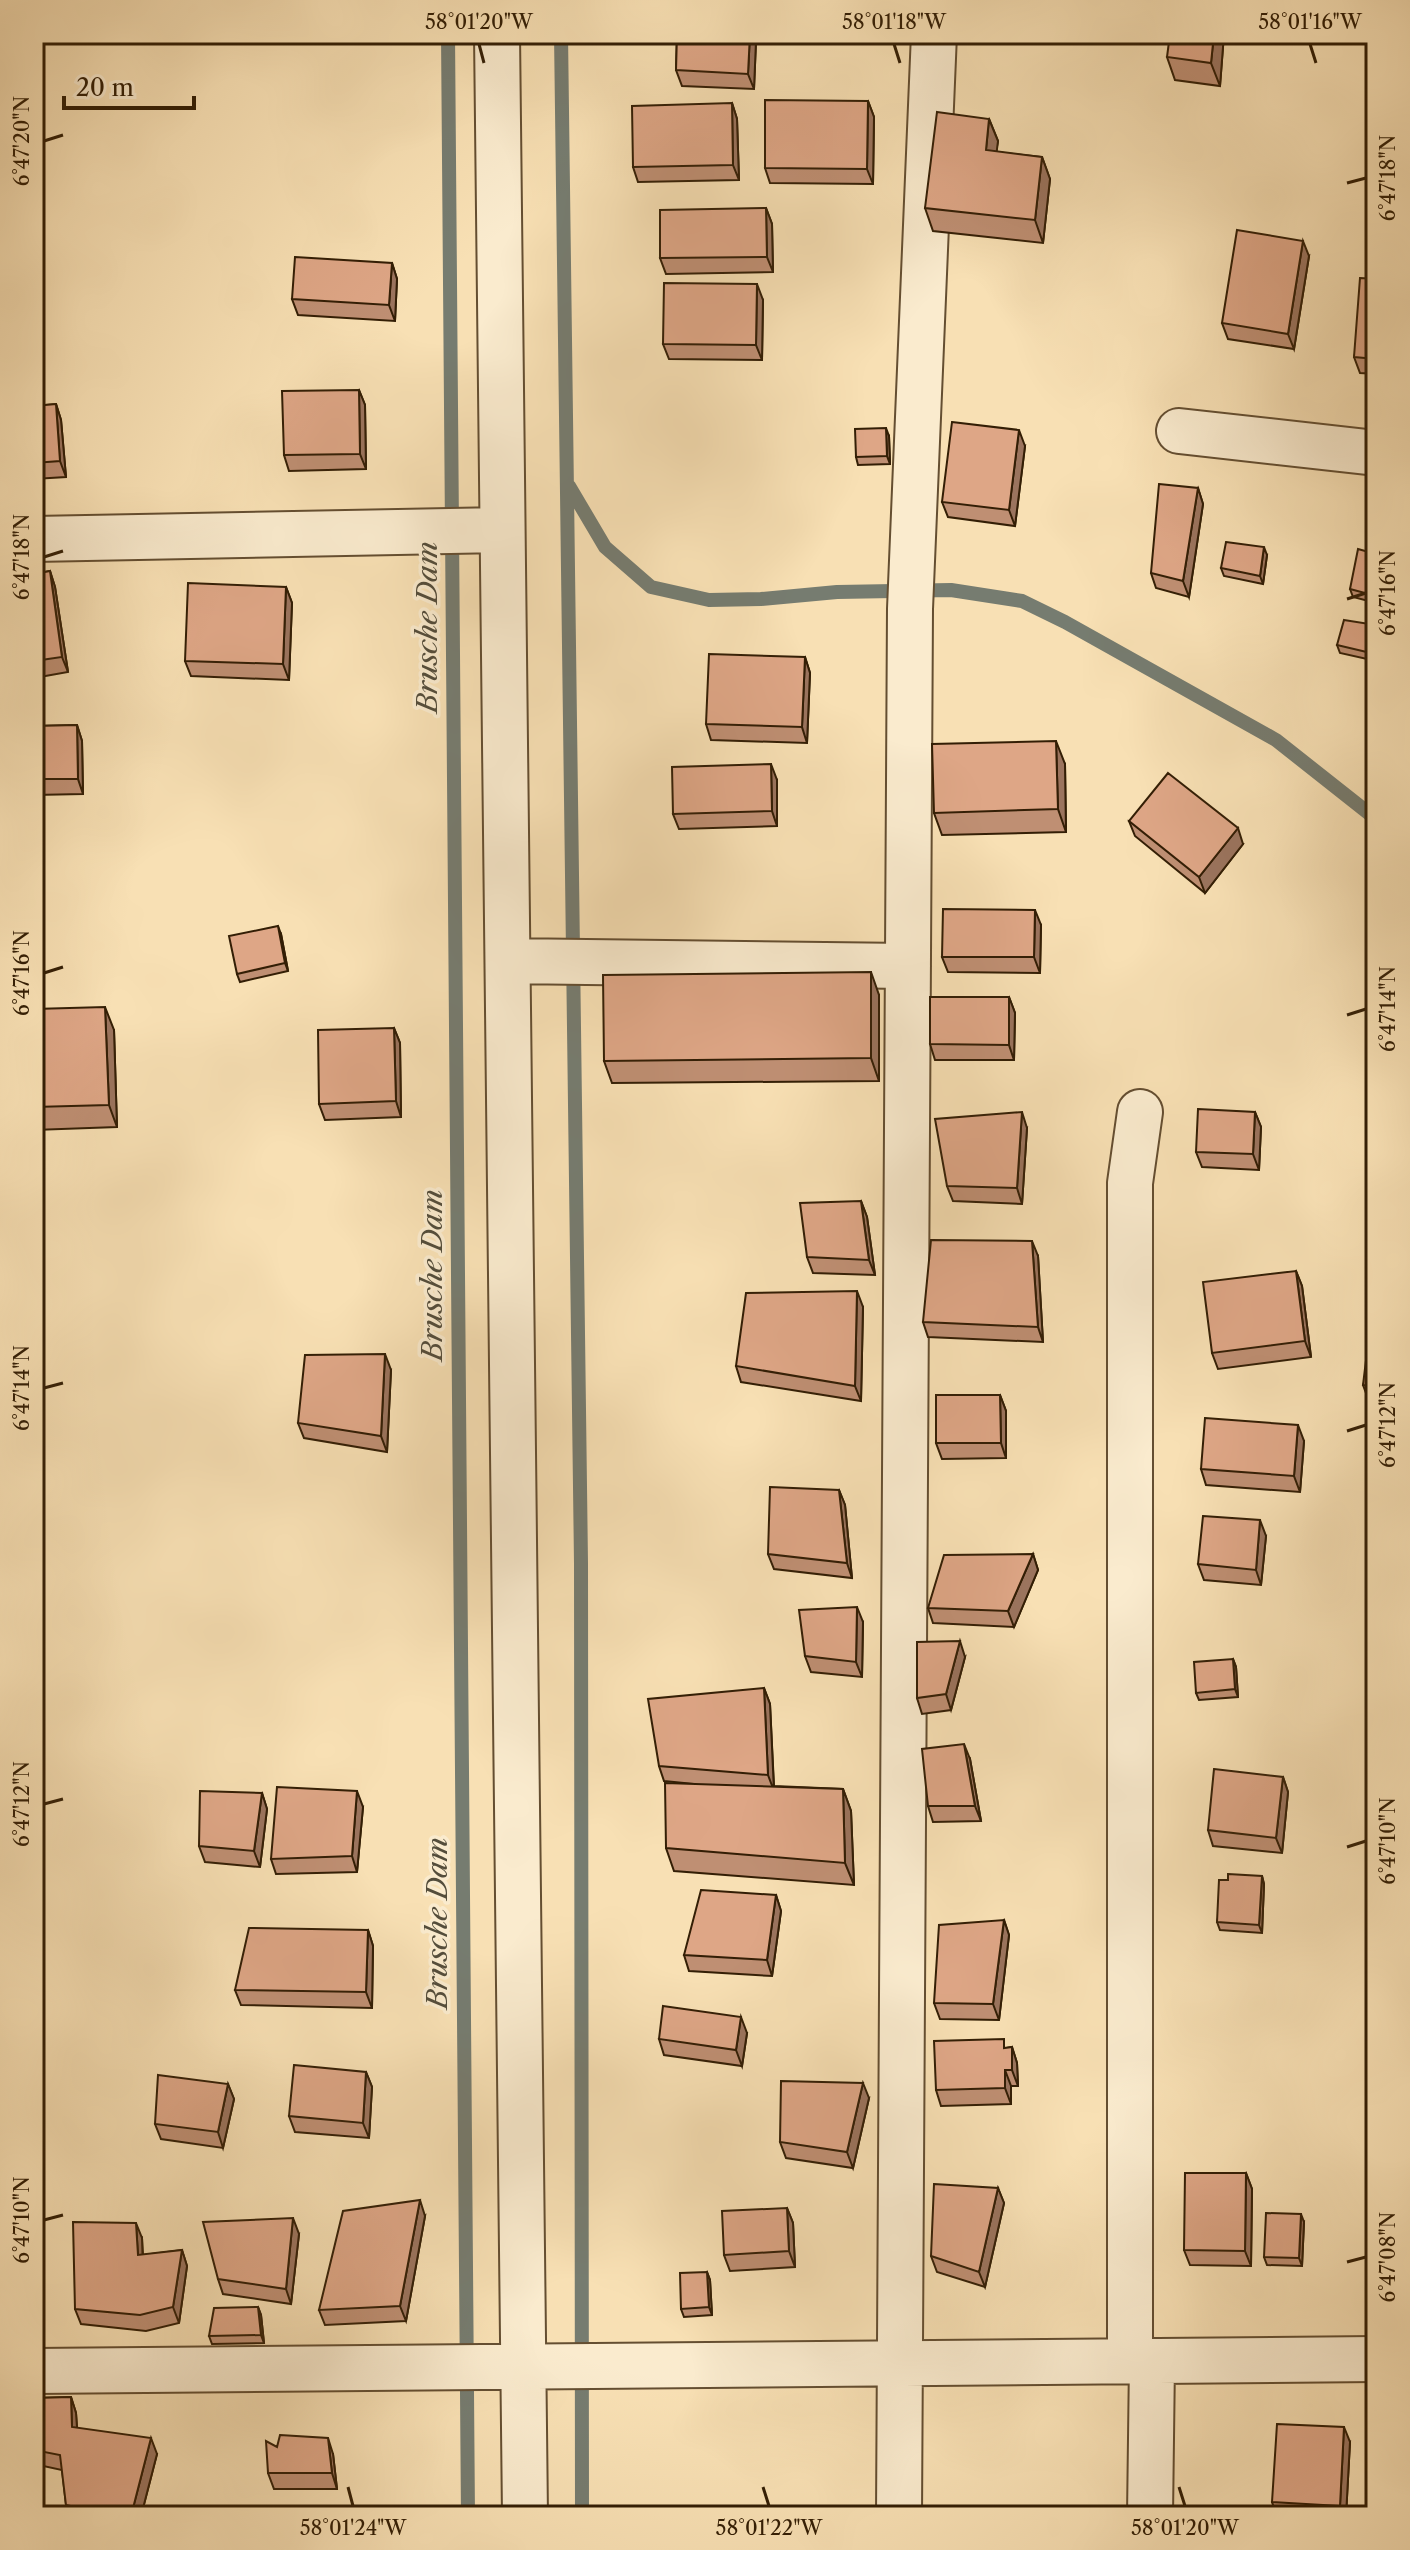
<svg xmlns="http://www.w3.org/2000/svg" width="1410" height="2550" font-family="'Libre Caslon Text',serif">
<rect width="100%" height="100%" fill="#f8e0b4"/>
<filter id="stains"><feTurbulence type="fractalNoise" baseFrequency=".0025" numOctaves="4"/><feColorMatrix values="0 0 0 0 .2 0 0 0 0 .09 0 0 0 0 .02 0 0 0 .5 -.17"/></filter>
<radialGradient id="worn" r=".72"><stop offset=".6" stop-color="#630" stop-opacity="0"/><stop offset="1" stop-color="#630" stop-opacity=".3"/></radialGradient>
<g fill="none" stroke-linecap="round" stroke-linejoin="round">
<!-- stream -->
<path stroke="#767c70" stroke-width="14" d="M448,34l20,2482
M561,34l20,1529 1,953
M569,486l36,61 46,40 58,13 52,-1 76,-7 114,-2 71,11 43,21 211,118 100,79"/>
<defs>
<path id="street" d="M497,34l28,2482
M1179,431l197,22
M34,539l468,-9
M508,961l400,5
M1130,2361v-1178l10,-71
M34,2371l1342,-12
M899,2516l11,-1907 24,-575
M1150,2516l2,-155"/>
</defs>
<!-- street casing -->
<use href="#street" stroke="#644e31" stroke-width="48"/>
<!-- street -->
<use href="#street" stroke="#faebce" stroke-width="44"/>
</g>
<!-- wall -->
<path fill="#bf8f73" stroke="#331e05" stroke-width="2" d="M677,34h76l3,7 -2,48 -72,-3 -6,-16z
M1224,34l-4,52 -45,-6 -8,-23z
M868,101l6,16 -1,67 -103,-1 -5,-15z
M732,103l5,16 2,61 -101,2 -5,-15z
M989,119l9,22 -2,11 46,5 8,22 -7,64 -110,-12 -8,-23z
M766,208l6,16 1,48 -107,2 -6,-16z
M1309,256l-15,93 -66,-10 -6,-16z
M392,263l5,16 -2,42 -97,-6 -6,-16z
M1376,279v95l-16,-1 -6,-16z
M763,300l-1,60 -93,-1 -6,-15z
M359,390l6,15 1,64 -77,2 -5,-16z
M56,404l5,16 5,57 -32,2v-73z
M889,436l1,28 -32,1 -2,-8z
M1025,446l-10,80 -67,-9 -6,-15z
M1198,488l5,16 -14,93 -33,-9 -5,-15z
M1376,554v49l-23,-6 -3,-8z
M1267,555l-4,29 -39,-8 -3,-8z
M50,571l5,16 13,85 -34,6v-104z
M286,587l6,16 -3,77 -98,-4 -6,-15z
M1376,625v36l-36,-8 -3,-8z
M805,657l5,16 -3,70 -96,-3 -5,-16z
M77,725l5,16 1,53 -49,1v-69z
M1065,764l1,68 -124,3 -8,-22z
M777,780v46l-98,3 -6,-15z
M1129,821l114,23 -38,49 -70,-57z
M1041,925l-1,48 -92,-1 -6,-15z
M281,934l7,37 -48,11 -3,-8z
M879,995v86l-267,2 -8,-22z
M1009,997l6,16 -1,47h-79l-5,-16z
M34,1009l80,21 3,97 -83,3z
M394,1028l6,15 1,74 -76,3 -6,-16z
M1255,1112l6,15 -2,43 -57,-3 -6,-15z
M1027,1128l-5,76 -69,-3 -6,-15z
M861,1201l6,16 8,58 -62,-2 -6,-16z
M1038,1256l5,86 -115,-5 -5,-15z
M1296,1271l6,15 9,71 -93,12 -6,-16z
M863,1307l-2,94 -120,-19 -5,-16z
M1376,1353v41l-10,-1 -3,-8z
M391,1370l-4,82 -83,-14 -6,-15z
M1000,1395l6,16v47l-64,1 -6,-16z
M1304,1441l-4,51 -94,-7 -5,-16z
M839,1490l6,15 7,73 -78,-9 -6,-15z
M1266,1536l-5,49 -57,-5 -6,-16z
M1033,1554l5,16 -24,57 -81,-4 -5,-15z
M863,1622l-1,55 -51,-5 -6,-16z
M965,1657l-14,53 -29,4 -5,-16z
M1233,1659l3,8 2,30 -39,3 -3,-7z
M764,1688l6,16 4,82 69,3 8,22 3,74 -180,-14 -8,-23 29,-64 -31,-3 -5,-15z
M970,1759l11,62 -48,1 -5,-16z
M1283,1777l5,15 -6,61 -69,-7 -5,-16z
M262,1793l5,16 -7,58 -55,-5 -6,-16z
M363,1807l-6,65 -81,2 -5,-15z
M1262,1876l2,8 -2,49 -42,-3 -3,-8 11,-42z
M776,1895l5,16 -9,65 -83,-5 -5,-16z
M1004,1920l5,15 -10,85 -59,-1 -6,-16z
M368,1930l5,16 -1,62 -131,-3 -6,-15z
M747,2033l-5,33 -78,-11 -5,-16z
M1012,2047l5,16 1,23h-7v18l-70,2 -5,-16 71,-42z
M366,2072l6,15 -3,51 -74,-6 -6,-16z
M228,2084l6,15 -11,49 -62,-9 -6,-15z
M869,2098l-16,70 -67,-10 -6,-16z
M1246,2173l6,16 -1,77 -61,-1 -6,-15z
M998,2188l6,15 -19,84 -48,-15 -6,-16z
M787,2208l6,15 2,44 -65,4 -6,-16z
M425,2216l-19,105 -81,4 -6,-15z
M1304,2222l-2,44 -35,-1 -3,-8z
M299,2234l-8,70 -68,-10 -5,-15z
M142,2238l1,17 39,-5 5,16 -8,57 -33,8 -65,-7 -6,-15z
M707,2272l3,8 2,35 -28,2 -3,-8z
M258,2307l3,8 3,28 -52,1 -3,-8z
M71,2397l5,16 1,15 80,26 -16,62h-71l-4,-11 -4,-35 -28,-6v-66z
M1350,2442l-4,74h-69l-5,-14z
M277,2447l56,7 4,35h-63l-6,-16z"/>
<!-- shaded-wall -->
<path fill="#9b745e" stroke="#331e05" stroke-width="2" d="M750,34h3l3,7 -2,48 -6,-15z
M1214,34h10l-4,52 -9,-23z
M868,101l6,16 -1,67 -6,-15z
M732,103l5,16 2,61 -6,-15z
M989,119l9,22 -4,32 -8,-23z
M1042,157l8,22 -7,64 -8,-23z
M766,208l6,16 1,48 -6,-15z
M1303,241l6,15 -15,93 -6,-15z
M392,263l5,16 -2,42 -6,-16z
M757,284l6,16 -1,60 -6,-15z
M359,390l6,15 1,64 -6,-15z
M56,404l5,16 5,57 -6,-16z
M886,428l3,8 1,28 -3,-8z
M1019,430l6,16 -10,80 -6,-16z
M1198,488l5,16 -14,93 -6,-16z
M1264,547l3,8 -4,29 -3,-8z
M50,571l5,16 13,85 -6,-15z
M286,587l6,16 -3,77 -6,-16z
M805,657l5,16 -3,70 -5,-16z
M77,725l5,16 1,53 -5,-15z
M1056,741l9,23 1,68 -8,-23z
M771,764l6,16v46l-5,-15z
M1238,828l5,16 -38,49 -6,-16z
M1035,910l6,15 -1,48 -6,-16z
M278,926l3,8 7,37 -3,-8z
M871,972l8,23v86l-8,-23z
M1009,997l6,16 -1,47 -5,-15z
M105,1007l9,23 3,97 -8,-22z
M394,1028l6,15 1,74 -5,-16z
M1022,1112l5,16 -5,76 -5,-16z
M1255,1112l6,15 -2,43 -6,-16z
M861,1201l6,16 8,58 -6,-15z
M1032,1241l6,15 5,86 -5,-15z
M1296,1271l6,15 9,71 -6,-16z
M857,1291l6,16 -2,94 -6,-15z
M385,1354l6,16 -4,82 -6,-16z
M1000,1395l6,16v47l-5,-15z
M1298,1425l6,16 -4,51 -6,-16z
M839,1490l6,15 7,73 -5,-15z
M1260,1520l6,16 -5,49 -5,-15z
M1033,1554l5,16 -24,57 -6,-16z
M857,1607l6,15 -1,55 -6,-15z
M960,1641l5,16 -14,53 -5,-16z
M1233,1659l3,8 2,30 -3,-8z
M764,1688l6,16 4,87 -6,-16z
M964,1744l6,15 11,62 -6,-15z
M1283,1777l5,15 -6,61 -6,-15z
M843,1789l8,22 3,74 -9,-22z
M357,1791l6,16 -6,65 -5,-16z
M262,1793l5,16 -7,58 -6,-16z
M1262,1876l2,8 -2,49 -3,-8z
M776,1895l5,16 -9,65 -5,-16z
M1004,1920l5,15 -10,85 -6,-16z
M368,1930l5,16 -1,62 -6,-16z
M741,2017l6,16 -5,33 -6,-16z
M1012,2047l5,16 1,23 -6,-16z
M1005,2070l6,16v18l-6,-16z
M366,2072l6,15 -3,51 -6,-15z
M863,2083l6,15 -16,70 -6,-16z
M228,2084l6,15 -11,49 -5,-16z
M1246,2173l6,16 -1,77 -6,-15z
M998,2188l6,15 -19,84 -6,-15z
M420,2200l5,16 -19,105 -6,-15z
M787,2208l6,15 2,44 -6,-16z
M1301,2214l3,8 -2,44 -3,-8z
M293,2218l6,16 -8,70 -5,-15z
M136,2223l6,15 1,33 -5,-16z
M182,2250l5,16 -8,57 -6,-16z
M707,2272l3,8 2,35 -3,-8z
M258,2307l3,8 3,28 -3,-8z
M71,2397l5,16 2,29 -6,-15z
M1344,2427l6,15 -4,74h-2l-4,-10z
M151,2438l6,16 -16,62h-10z
M328,2438l5,16 4,35 -5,-16z"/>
<!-- building -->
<path fill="#dea686" stroke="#331e05" stroke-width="2" d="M677,34h73l-2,40 -72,-4z
M1170,34h44l-3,29 -44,-6z
M765,100l103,1 -1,68 -102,-1z
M732,103l1,62 -100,2 -1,-61z
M937,112l52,7 -3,31 56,7 -7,63 -110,-12z
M766,208l1,49 -107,1v-48z
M1237,230l66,11 -15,93 -66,-11z
M295,257l97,6 -3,42 -97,-6z
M1360,278l16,1v80l-22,-2z
M664,283l93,1 -1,61 -93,-1z
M359,390l1,64 -76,1 -2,-64z
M56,404l4,57 -26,2v-57z
M952,422l67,8 -10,80 -67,-8z
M886,428l1,28 -31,1 -1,-28z
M1159,484l39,4 -15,93 -32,-8z
M1226,542l38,5 -4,29 -39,-8z
M1358,549l18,5v42l-26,-7z
M50,571l12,86 -28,4v-87z
M188,583l98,4 -3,77 -98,-3z
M1344,620l32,5 -1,29 -38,-9z
M709,654l96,3 -3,70 -96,-3z
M77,725l1,54h-44v-53z
M1056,741l2,68 -124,4 -2,-69z
M771,764l1,47 -99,3 -1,-47z
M1168,773l70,55 -39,49 -70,-56z
M943,909l92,1 -1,47h-92z
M278,926l7,37 -48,11 -8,-38z
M871,972v86l-267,3 -1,-86z
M930,997h79v48l-79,-1z
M105,1007l4,98 -75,2v-98z
M394,1028l2,73 -77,3 -1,-74z
M1198,1109l57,3 -2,42 -57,-2z
M1022,1112l-5,76 -70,-2 -12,-67z
M861,1201l8,59 -62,-3 -7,-54z
M931,1240l101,1 6,86 -115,-5z
M1296,1271l9,70 -93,12 -9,-71z
M857,1291l-2,95 -119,-20 10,-73z
M1367,1352l9,1v33l-13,-1z
M385,1354l-4,82 -83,-13 7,-68z
M936,1395h64l1,48h-65z
M1205,1418l93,7 -4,51 -93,-7z
M770,1487l69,3 8,73 -79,-9z
M1203,1516l57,4 -4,50 -58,-6z
M1033,1554l-25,57 -80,-3 16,-53z
M857,1607l-1,55 -51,-6 -6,-46z
M960,1641l-14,53 -29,4v-56z
M1233,1659l2,30 -39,4 -2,-31z
M764,1688l4,87 -109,-9 -11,-67z
M964,1744l11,62h-47l-6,-57z
M1214,1769l69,8 -7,61 -68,-8z
M665,1783l178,6 2,74 -179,-15z
M277,1787l80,4 -5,65 -81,3z
M200,1791l62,2 -8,58 -55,-5z
M1228,1874l34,2 -3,49 -42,-3 2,-42h9z
M701,1890l75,5 -9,65 -83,-5z
M1004,1920l-11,84 -59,-1 5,-78z
M249,1928l119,2 -2,62 -131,-2z
M663,2006l78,11 -5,33 -77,-11z
M1004,2039v9l8,-1v23h-7v18l-69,2 -2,-49z
M294,2065l72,7 -3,51 -74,-7z
M158,2075l70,9 -10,48 -63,-8z
M781,2081l82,2 -16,69 -67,-10z
M1185,2173h61l-1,78 -61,-1z
M934,2184l64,4 -19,84 -48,-16z
M420,2200l-20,106 -81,4 24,-99z
M787,2208l2,43 -65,4 -2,-44z
M1266,2213l35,1 -2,44 -35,-1z
M293,2218l-7,71 -68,-10 -15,-57z
M73,2222l63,1 2,32 44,-5 -9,57 -33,8 -65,-6z
M707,2272l2,35 -28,2 -1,-36z
M258,2307l3,28 -52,1 5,-28z
M71,2397l1,30 79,11 -20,78h-13l-52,-11 -6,-50 -26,-5v-52z
M1277,2424l67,3 -4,79 -68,-4z
M280,2435l48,3 4,35h-64l-2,-32 11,6z"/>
<!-- ticks -->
<path fill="none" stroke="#331e05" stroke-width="3" d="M479,44l5,19M894,44l6,19M1310,44l6,19M44,141l19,-6M1347,183l19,-5M44,557l19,-6M1347,599l19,-6M44,973l19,-6M1347,1015l19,-6M44,1388l19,-5M1347,1431l19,-6M44,1804l19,-5M1347,1847l19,-6M44,2220l19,-5M1347,2262l19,-5M348,2487l5,19M763,2487l6,19M1179,2487l6,19"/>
<g text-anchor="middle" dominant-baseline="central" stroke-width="7" stroke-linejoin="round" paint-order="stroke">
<!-- water labels -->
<g font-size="28" font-style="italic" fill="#544d3b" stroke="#faebce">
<text transform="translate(427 627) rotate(-90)">Brusche Dam</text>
<text transform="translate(432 1275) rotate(-90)">Brusche Dam</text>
<text transform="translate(437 1923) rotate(-90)">Brusche Dam</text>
</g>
</g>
<!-- margin -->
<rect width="1410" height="2550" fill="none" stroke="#f8e0b4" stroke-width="88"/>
<!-- scale -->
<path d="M64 96v12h130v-12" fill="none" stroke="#331e05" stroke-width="4"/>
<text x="76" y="96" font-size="24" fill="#331e05" stroke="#faebce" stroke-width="6" paint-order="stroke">20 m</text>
<rect x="44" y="44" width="1322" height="2462" fill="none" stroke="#331e05" stroke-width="3"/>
<g font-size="20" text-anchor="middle" fill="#331e05">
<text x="479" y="29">58°01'20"W</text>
<text x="894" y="29">58°01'18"W</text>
<text x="1310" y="29">58°01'16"W</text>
<text transform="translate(22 141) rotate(-90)" y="7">6°47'20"N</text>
<text transform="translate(1388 178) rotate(-90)" y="7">6°47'18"N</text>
<text transform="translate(22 557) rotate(-90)" y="7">6°47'18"N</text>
<text transform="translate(1388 593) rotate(-90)" y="7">6°47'16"N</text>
<text transform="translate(22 973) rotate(-90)" y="7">6°47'16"N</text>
<text transform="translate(1388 1009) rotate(-90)" y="7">6°47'14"N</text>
<text transform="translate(22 1388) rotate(-90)" y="7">6°47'14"N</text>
<text transform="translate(1388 1425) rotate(-90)" y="7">6°47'12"N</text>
<text transform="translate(22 1804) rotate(-90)" y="7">6°47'12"N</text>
<text transform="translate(1388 1841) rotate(-90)" y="7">6°47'10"N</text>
<text transform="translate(22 2220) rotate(-90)" y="7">6°47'10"N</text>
<text transform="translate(1388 2257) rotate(-90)" y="7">6°47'08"N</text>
<text x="353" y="2535">58°01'24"W</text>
<text x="769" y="2535">58°01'22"W</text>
<text x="1185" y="2535">58°01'20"W</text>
</g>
<rect width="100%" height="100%" filter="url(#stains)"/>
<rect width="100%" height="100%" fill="url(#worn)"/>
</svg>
